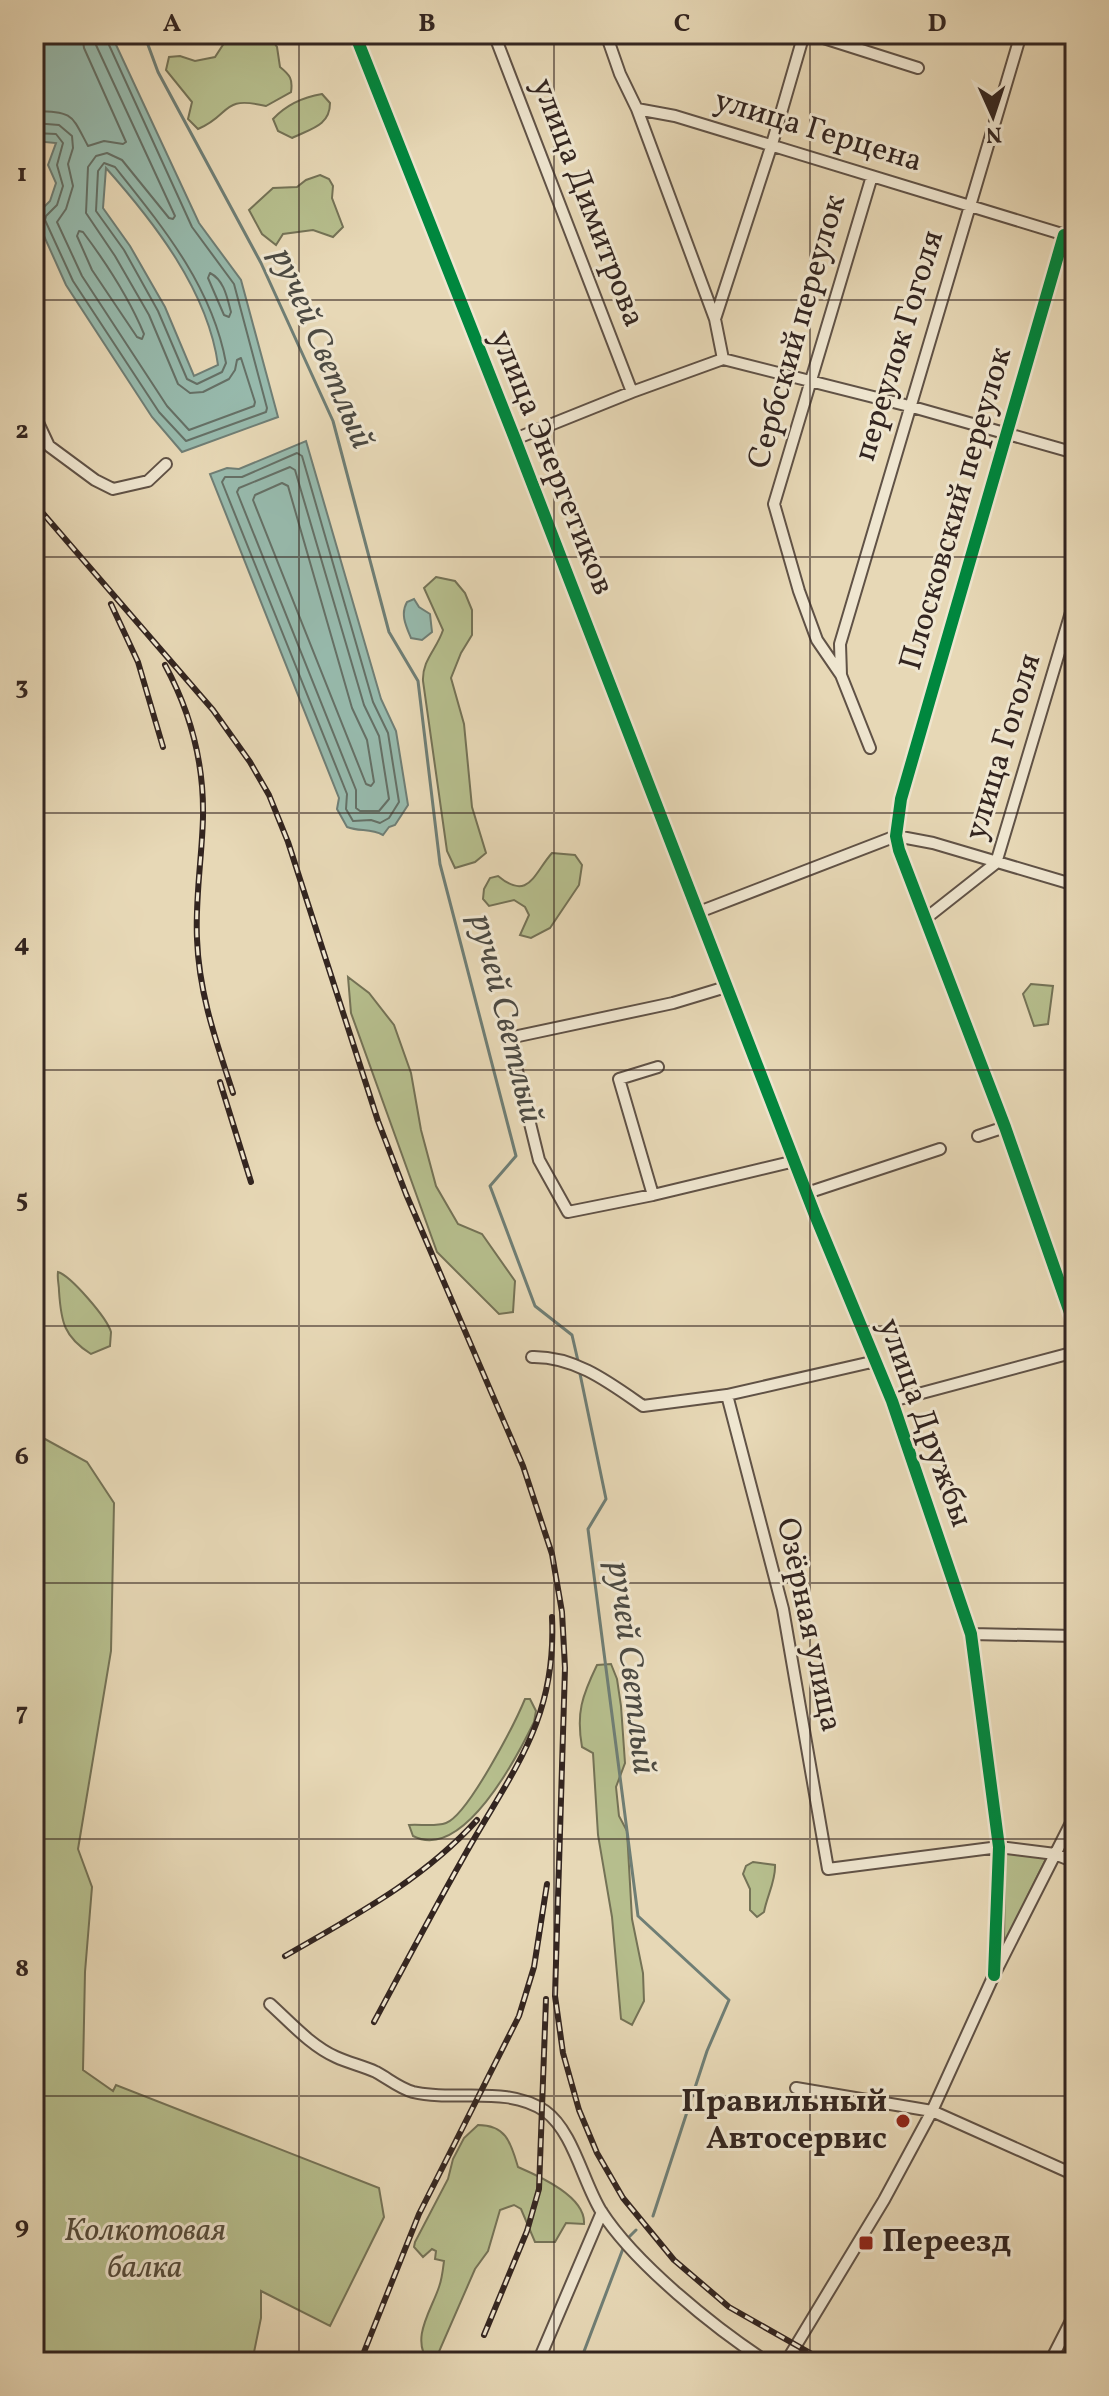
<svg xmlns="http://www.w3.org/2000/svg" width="1109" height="2396" font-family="Vollkorn,serif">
<rect width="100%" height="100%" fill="#e7d8b6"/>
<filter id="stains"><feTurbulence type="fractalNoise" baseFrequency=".0025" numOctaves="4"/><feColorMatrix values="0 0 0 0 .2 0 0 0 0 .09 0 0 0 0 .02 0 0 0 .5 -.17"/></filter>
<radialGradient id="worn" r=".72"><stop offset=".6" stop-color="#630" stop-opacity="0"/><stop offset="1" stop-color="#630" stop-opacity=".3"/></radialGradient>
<!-- green -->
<path fill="#b6be8d" stroke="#747256" stroke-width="2" d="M230,34h38l9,13 3,20c10,8 13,12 11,25l-25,14c-46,-11 -34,9 -68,23l-10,-10 4,-17 -26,-32 3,-13 11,-1 15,5 20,-4z
M322,94l8,9c0,23 -20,26 -38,35l-14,-7 -5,-12c13,-14 31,-22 49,-25z
M320,175l9,4 4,7 -1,12 11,29 -10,10 -20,-7 -30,4 -7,11 -14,-11 -13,-24 24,-22 24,-1 9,-7z
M436,577l19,4 10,12 7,17v25l-11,18 -10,25 13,46 8,83 14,46 -11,9 -20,6 -8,-17 -24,-170c-1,-21 14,-32 20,-51l-19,-42z
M552,853l23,2 7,10 -3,20 -29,43 -19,10 -11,-3 9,-20 -4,-8 -11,-7 -25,6 -6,-7 1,-10 6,-11 8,-2c31,26 36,-3 54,-23z
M348,977l21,16 25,32 17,48 10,57 15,56 22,38 24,10 33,47 -2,31 -14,2 -62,-62 -86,-239z
M1031,984l22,2 -5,38 -14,2 -11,-32z
M58,1272c13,4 49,46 53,60 0,1 -1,13 -1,14l-19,8c-27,-17 -30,-32 -32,-63 0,-7 -2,-12 -1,-19z
M34,1433l53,29 27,41 -3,148 -33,198 14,38 -7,85 -2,98 30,21 3,-6 263,103 5,29 -54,109 -69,-35v27l-9,44h-218z
M611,1664l6,15 4,27 4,57 -9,24 3,29 8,15 5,88 11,54 1,28 -12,24 -11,-6 -9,-102 -14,-82 -5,-82 -11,-6c-6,-34 0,-51 15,-82z
M525,1699h5l6,12 -2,11c-17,35 -71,140 -121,114l-4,-11c11,-1 26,2 37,-2 22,-8 69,-100 79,-124z
M1005,1852l42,5 -43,87z
M753,1862l22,3c1,15 -8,31 -11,47l-7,5 -7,-7v-21l-7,-15 3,-8z
M478,2125c29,0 33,19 40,42 23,10 68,30 66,57l-18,-1 -11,19h-20l-14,-33 -7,-4 -14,5 -12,41 -13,18 -37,85 -9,8c-19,-23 2,-51 10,-75 3,-8 4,-18 5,-26l-9,-2 1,-8 -4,-2 -9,8 -9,-10 1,-5 33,-63 5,-20 11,-21z"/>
<!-- water -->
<path fill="#97baad" stroke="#6f7e75" stroke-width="2" fill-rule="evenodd" d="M34,34h77l88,189 42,57 37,137 -96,35 -30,-35 -86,-132 -31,-69 15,-15 6,-18 -8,-18 8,-22 -21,-2zM106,168c48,54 102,123 112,197l-24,11 -29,-69 -35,-61 -27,-38z
M306,441l75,258 15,32 12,74 -13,20 -6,2 -6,8c-13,-7 -23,-3 -36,-8l-10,-18 2,-11 -129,-324 17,-6 12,1z
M414,599l5,8 11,7 2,18 -10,8 -11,-2c-5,-12 -11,-24 -4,-36z"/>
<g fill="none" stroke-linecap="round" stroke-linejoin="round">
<!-- shore -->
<path stroke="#657066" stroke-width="2" d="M34,111c40,1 37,3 54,35l16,-5 19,3 3,-2 -42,-94 -2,-14
M34,123l25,2 13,11 1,12 -5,16 5,22 -7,23 -9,13 25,54 85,130 22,24 65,-24 1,-4 -14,-44 -4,2 -2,10 -6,9 -26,13 -13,1 -12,-9 -29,-69 -34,-59 -29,-43 2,-46 8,-11 11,-3 15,7 47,58 4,1 2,-3 -79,-171 -2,-11
M34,133l22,1 7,9 -6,22 6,21 -6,19 -11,11 -1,4 28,61 86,131 27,29 80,-29 1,-4 -33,-124 -42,-57 -88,-193
M104,163l11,4c47,59 97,119 111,196l-4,9 -25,12 -10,-5 -29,-68 -34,-61 -28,-39 2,-40z
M79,231l4,1c24,32 46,66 61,102l-2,5 -5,-2 -45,-67 -15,-34z
M210,273c14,7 17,24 21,39l-2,5 -5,-2 -16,-37z
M297,453l5,3 71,246 15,31 11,69 -10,16 -9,5 -9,-3 -18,1 -7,-12 1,-15 -125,-312 3,-5h17z
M290,467l5,3 69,235 15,31 10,63 -10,12h-19l-4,-3v-18l-119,-298 2,-4z
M282,483l6,3 64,222 15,32 7,42 -3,4 -5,-2 -113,-284 2,-5z"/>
<!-- stream -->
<path stroke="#6f7e75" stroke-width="3" d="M144,34l14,38 103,191 72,158 56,211 29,49 22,183 76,292 -26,30 45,120 37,29 6,26
M579,1369l27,130 -18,30 50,387 91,84 -22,51 -54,165
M627,2239l9,-9
M580,2362l44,-116"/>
<defs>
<path id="minor" d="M355,34l160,405 300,776 77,186 79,233 28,213 -5,128
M494,34l138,358
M606,34l14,40 17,35 78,210 8,40
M811,34l107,34
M637,109l38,7 400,122
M1064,235l-163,564 -5,37 3,14 106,277 70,200
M715,319l57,-175 32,-110
M723,359l186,47 166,47
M34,414l15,32 46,34 18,9 35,-8 18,-17
M515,439l117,-47 91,-33
M841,675l-1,-31 181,-610
M870,748l-29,-73 -24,-35 -18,-49 -25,-87 98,-328
M699,912l197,-76 37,7 142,42
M925,919l71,-56 79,-264
M726,987l-53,16 -164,35 30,122 29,52 85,-17 142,-34
M978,1136l27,-9
M807,1193l133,-44
M653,1195l-34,-116 39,-12
M532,1357c43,-1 78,26 111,49l84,-11 149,-34
M727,1395l56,214 45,260 171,-22 56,7 20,8
M892,1401l183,-49
M971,1634l104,2
M270,2004c20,18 41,42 66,53 13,6 27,9 40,15 13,7 23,16 37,20 42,10 94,-7 132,19 28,20 38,71 56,100 34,53 114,117 166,151
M796,2088l136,23 143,64
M538,2362l64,-150
M786,2362l98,-162 48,-89 62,-136 81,-160
M1050,2362l25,-49"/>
</defs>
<!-- minor casing -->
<use href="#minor" stroke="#605246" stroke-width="14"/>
<!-- minor -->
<use href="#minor" stroke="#efe6d0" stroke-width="10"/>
<defs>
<path id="rail" d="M34,503l179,207 37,52 19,33 19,47 90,279 28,73 117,272 29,88 10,58 3,56 -10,328 8,57 16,57 18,43 26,45 51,62 55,47 97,55
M111,604l27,58 25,85
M165,665c26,48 39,98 38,152 -1,41 -8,81 -6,122 2,55 19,102 36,154
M220,1082l31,100
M285,1956c69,-40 138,-76 192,-136
M374,2022c29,-54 58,-109 88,-162 48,-87 95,-137 90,-243
M484,2335l43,-104 12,-42 7,-190
M360,2362l59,-148 100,-198 15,-49 13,-83"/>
</defs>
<!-- rail casing -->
<use href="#rail" stroke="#332520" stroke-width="6"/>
<!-- rail -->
<use href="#rail" stroke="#efe6d0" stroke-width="3" stroke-dasharray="9" stroke-linecap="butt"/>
<defs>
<path id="cycleway" d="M355,34l160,405 300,776 77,186 79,233 28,213 -5,128
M1064,235l-163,564 -5,37 3,14 106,277 70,200"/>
</defs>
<!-- cycleway casing -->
<use href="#cycleway" stroke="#efe6d0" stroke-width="17"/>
<!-- cycleway -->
<use href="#cycleway" stroke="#00873e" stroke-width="12"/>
</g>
<!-- grid -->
<path fill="none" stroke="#332520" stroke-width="2" stroke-opacity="0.55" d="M299,34v2328M554,34v2328M810,34v2328M34,300h1041M34,557h1041M34,813h1041M34,1070h1041M34,1326h1041M34,1583h1041M34,1839h1041M34,2096h1041"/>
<!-- markers -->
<g fill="#8f2418" stroke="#efe6d0" stroke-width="3">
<circle cx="903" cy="2121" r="8"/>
<rect x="858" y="2235" width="16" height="16" rx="4"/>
</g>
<g text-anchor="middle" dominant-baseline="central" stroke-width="6" stroke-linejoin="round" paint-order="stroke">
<!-- street labels -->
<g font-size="32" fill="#332520" stroke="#efe6d0">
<text transform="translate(818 132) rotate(17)">улица Герцена</text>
<text transform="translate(587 203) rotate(69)">улица Димитрова</text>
<text transform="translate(798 332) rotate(-74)">Сербский переулок</text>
<text transform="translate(900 346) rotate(-73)">переулок Гоголя</text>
<text transform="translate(551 463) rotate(68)">улица Энергетиков</text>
<text transform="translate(957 509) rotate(-74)">Плосковский переулок</text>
<text transform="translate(1004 747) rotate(-73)">улица Гоголя</text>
<text transform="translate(924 1423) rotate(70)">улица Дружбы</text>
<text transform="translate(808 1625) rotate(78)">Озёрная улица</text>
</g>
<!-- poi labels -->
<g font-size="32" font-weight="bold" fill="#332520" stroke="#efe6d0" text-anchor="end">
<text x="887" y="2103">Правильный<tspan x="887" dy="37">Автосервис</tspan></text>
<text x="882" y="2243" text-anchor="start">Переезд</text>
</g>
<!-- park labels -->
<g font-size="32" font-style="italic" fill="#544b3b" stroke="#efe6d0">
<text x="145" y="2232">Колкотовая<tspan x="145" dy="37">балка</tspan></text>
</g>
<!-- water labels -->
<g font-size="34" font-style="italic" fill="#4c4a43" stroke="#efe6d0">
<text transform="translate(321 349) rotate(67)">ручей Светлый</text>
<text transform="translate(505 1019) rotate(76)">ручей Светлый</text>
<text transform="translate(630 1668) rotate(83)">ручей Светлый</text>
</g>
</g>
<!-- margin -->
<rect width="1109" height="2396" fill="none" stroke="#e7d8b6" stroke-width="88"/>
<!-- north arrow -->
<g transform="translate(993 116) rotate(177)" stroke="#efe6d0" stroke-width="6" paint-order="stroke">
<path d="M0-6L14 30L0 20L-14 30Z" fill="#332520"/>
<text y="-12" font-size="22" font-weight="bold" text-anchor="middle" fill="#332520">N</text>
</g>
<rect x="44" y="44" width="1021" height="2308" fill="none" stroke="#332520" stroke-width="3"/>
<g font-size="26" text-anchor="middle" font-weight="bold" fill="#332520">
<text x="172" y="31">A</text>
<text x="427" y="31">B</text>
<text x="682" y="31">C</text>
<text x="937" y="31">D</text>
<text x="22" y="181">1</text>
<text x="22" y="438">2</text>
<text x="22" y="694">3</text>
<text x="22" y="951">4</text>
<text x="22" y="1207">5</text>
<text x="22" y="1464">6</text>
<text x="22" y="1720">7</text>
<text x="22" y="1976">8</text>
<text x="22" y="2233">9</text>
</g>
<rect width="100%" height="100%" filter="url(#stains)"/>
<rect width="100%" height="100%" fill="url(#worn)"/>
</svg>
